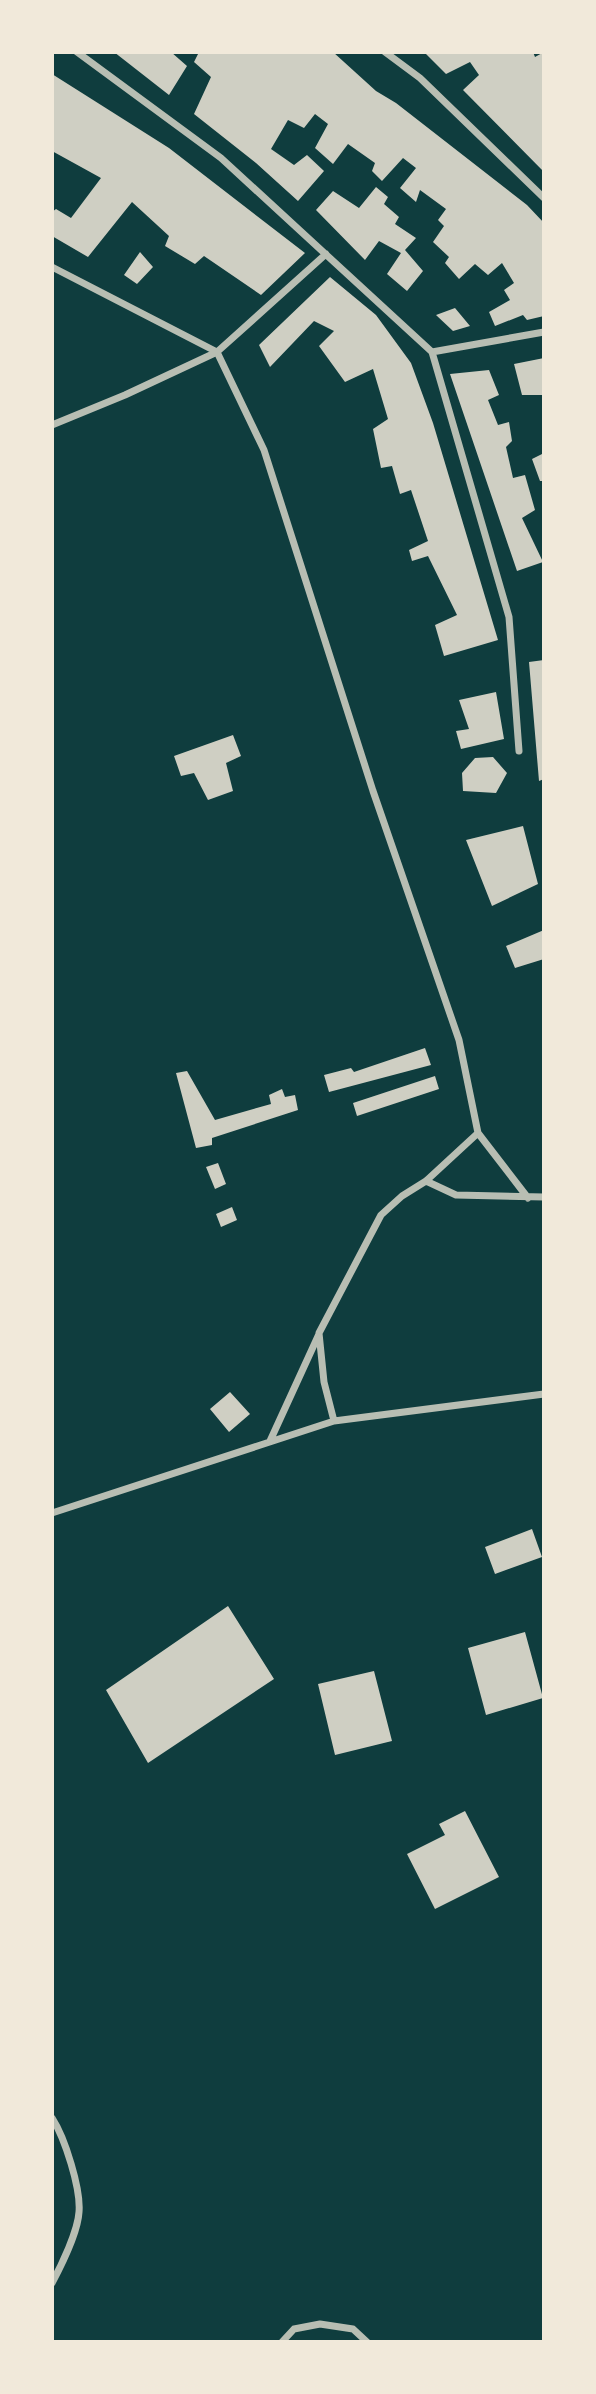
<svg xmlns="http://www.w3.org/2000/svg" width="596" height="2394" font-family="'Asap Condensed',sans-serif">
<rect width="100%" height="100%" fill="#0f3d3e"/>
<!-- building -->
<path fill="#cfcfc3" d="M114,52h57l16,14 -18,29z
M199,52h134l43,39 20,12 131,102 17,18v93l-17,4 -4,-5 -28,11 -6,-14 21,-12 -6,-10 10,-7 -12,-20 -14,12 -13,-11 -16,15 -14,-16 4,-6 -16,-15 11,-16 -6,-6 8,-11 -26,-19 -4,12 -16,-14 16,-20 -13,-10 -21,23 -10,-10 3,-8 -27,-19 -15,20 -18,-16 13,-24 -13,-10 -11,14 -16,-8 -17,29 23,16 13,-10 17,16 -26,30 -42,-38 -62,-49 17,-37 -17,-15z
M424,52h109l2,5 9,-5v120l-81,-82 16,-15 -9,-13 -24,12z
M52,74l117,74 136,105 -44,42 -57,-39 -9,8 -30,-18 4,-10 -37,-34 -44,55 -36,-21v-24l4,-3 15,9 30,-40 -49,-27z
M376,187l12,10 -4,7 15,13 -4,7 21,14 -11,12 18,21 -16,20 -20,-17 14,-21 -22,-12 -14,19 -49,-50 17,-19 26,17z
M140,252l13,15 -16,17 -13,-9z
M330,277l46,38 35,48 22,60 65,217 -54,16 -9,-31 22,-10 -29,-59 -16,5 -3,-11 19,-9 -17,-51 -11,4 -8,-28 -11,2 -8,-39 15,-10 -15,-50 -28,13 -26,-36 15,-15 -20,-10 -44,46 -11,-22z
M455,308l15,18 -17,5 -17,-16z
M544,358v37h-22l-8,-31z
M489,370l10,25 -11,5 10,25 11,-3 3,19 -6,6 7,31 12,-3 10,35 -13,8 21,44 -26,9 -67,-197z
M544,453v28h-4l-8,-22z
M544,660v119l-5,2 -10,-119z
M496,692l8,47 -43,10 -5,-18 13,-2 -10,-29z
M233,735l8,21 -15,7 7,28 -25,9 -14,-27 -13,3 -7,-20z
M493,757l14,16 -11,20 -33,-2 -1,-18 13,-15z
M523,826l15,58 -46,22 -26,-66z
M544,930v29l-29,9 -9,-22z
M425,1048l6,17 -102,27 -5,-17 27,-7 3,4z
M187,1071l28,49 56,-16 -2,-9 13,-6 3,8 10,-2 3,15 -86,28v7l-16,3 -20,-75z
M435,1076l4,13 -82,27 -4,-13z
M218,1163l8,21 -11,5 -9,-22z
M232,1207l5,13 -16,7 -5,-13z
M230,1392l20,22 -21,18 -19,-23z
M532,1529l10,28 -47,17 -10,-27z
M228,1606l46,73 -126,84 -42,-73z
M525,1632l18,66 -57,17 -18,-67z
M374,1671l18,70 -57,14 -17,-71z
M465,1811l34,66 -64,32 -28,-55 38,-19 -6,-11z"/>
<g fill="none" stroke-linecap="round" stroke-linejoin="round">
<!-- minor -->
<path stroke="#b8beb3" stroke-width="7" d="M77,52l144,106 211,194 77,265 10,134
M385,52l35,26 124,120
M52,267l165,85
M217,352l47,98 109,341 86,249 19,93 50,65
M432,352l112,-20
M52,425l73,-30 92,-43 109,-98
M426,1181l30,14 88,2
M334,1421l-10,-39 -5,-49 62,-118 21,-19 24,-15 52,-48
M270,1441l49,-107
M52,1513l282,-92 210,-27
M52,2118c13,20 29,71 27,94 -1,19 -18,54 -27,71
M282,2342l12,-13 26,-5 33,5 14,13"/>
</g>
<!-- border -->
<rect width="596" height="2394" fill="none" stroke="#f1e9da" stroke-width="108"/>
</svg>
